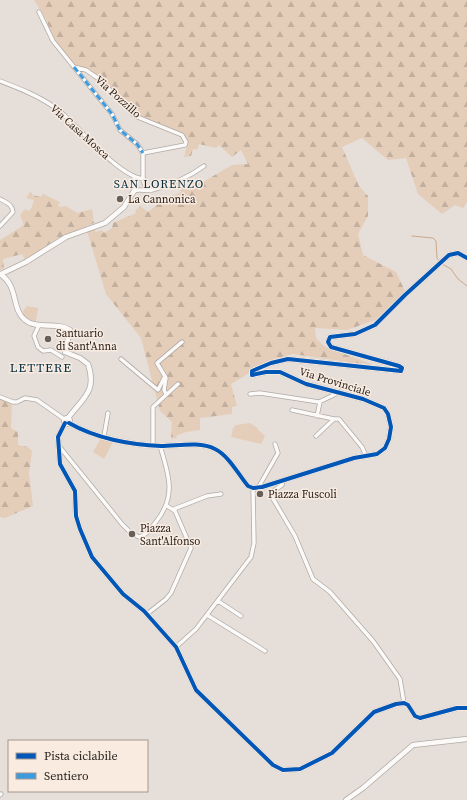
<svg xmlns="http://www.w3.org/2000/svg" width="467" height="800" font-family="'Source Serif 4',serif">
<defs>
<pattern id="forest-firs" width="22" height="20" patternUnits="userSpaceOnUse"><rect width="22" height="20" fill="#e4cdb9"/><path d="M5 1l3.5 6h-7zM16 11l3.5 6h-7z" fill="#c3af9e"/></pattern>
</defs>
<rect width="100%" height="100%" fill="#e6dfd9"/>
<!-- green -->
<path fill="#e4cdb9" d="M27,306l11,2 -2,13c-6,-1 -12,-3 -13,-10z
M250,423l9,6h-2l8,7 -4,8 -30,-7 2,-9 3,-3z
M101,438l12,4 -9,17 -11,-7z"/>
<!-- forest -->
<path fill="url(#forest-firs)" d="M34,0h433v201l-4,7 -8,-3 -13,9 -24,-20 -12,-36 -18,2 -26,-22 -20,9 17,39 9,10v20l-10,18 5,21 33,17 9,19 -30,29 -28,10 -32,-2 1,10 9,9 47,17 -18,-1 -61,-9 -22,6 -40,24 6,22 -5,1v7l-32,4v12l-14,2 -10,4 1,2 -6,1 1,-17 -12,-11 -19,-73 -35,-44 -19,-63 8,-1 1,2 6,-2 2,3 8,-5 1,-5 23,-10 -1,-2 5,-5 8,6 15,-12 18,-8 -1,-3 21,-10 2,3 29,-17 16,-1 -7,-14 -9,7 -13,-12 -3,3 -17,-4 -2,6 -4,-1 -2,7 -7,1 4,-15 -2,-5 -8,-6 -44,-17 -12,-15 -28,-25 -13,-7 -6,-2 -22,-26 -7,-20z
M30,192l2,1v2l9,2 2,-3 17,8 -2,4 2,1 6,-1 11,7 15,-4 2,14 -36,15 -33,22 -3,-6 -19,5 1,10 -4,1v-30l24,-15 -4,-10 5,-6 3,2 3,-2 3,-9 -8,-2z
M0,399l12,5 -1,24 7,4v13l10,2 4,4 -3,22 4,33 -28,12 -5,-1z"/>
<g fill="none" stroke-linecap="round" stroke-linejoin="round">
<!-- stream -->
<path stroke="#cca889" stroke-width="1" d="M412,236l21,2 3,3 1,17 3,4
M442,264l9,5 7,10 9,7"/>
<defs>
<path id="street" d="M39,12l14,29 21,26 12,3 13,9 36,37 47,19 4,7 -1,3 -42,8v26l3,11
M74,67l38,47 8,16 17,14 6,9
M0,81c21,8 39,15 57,28 23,18 61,68 87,70
M134,178v13c6,-3 12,1 18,-1 19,-5 37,-13 52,-24
M0,199c7,4 12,5 13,13l-13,14
M39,325l-5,11 4,11 5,4 8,-1 11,7
M121,359l37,31 7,-14
M166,394l-2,-4 2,-12 -9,-15 25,-21
M250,394l10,-1 59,9 21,-10
M0,397l13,5h4l8,-4 12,2 27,19
M292,410l42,9
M317,416l3,-14
M104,436l4,-23
M316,436l18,-17h5l23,28 4,9
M153,445v-38l25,-23
M59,446l63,78 9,9 8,4c8,-2 11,-8 16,-14 22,-26 14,-48 5,-77
M283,480l-1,5 -10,7v5l23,39 18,43 17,13 43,49 27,38 4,24
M258,488l20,-35 -3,-9
M174,509l33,-13 14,-2
M218,601l23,15
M147,614l19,-15 5,-6 20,-45 -16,-37 -8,-5
M207,615l58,36
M176,647l20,-18 55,-72 3,-14 -1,-55
M0,795l1,-1"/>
<path id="secondary" d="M0,274c19,12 11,35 25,46 12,10 31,1 45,10l-5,22 15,6 8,6c9,27 -4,33 -20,54
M1,274l25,-12 40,-25 39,-14 19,-16 10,-16
M64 421a3 3 0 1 1 6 0a3 3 0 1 1-6 0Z
M65,423l-7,14 2,27 15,27 1,25 4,13 12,28 31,37 21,17 32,36 20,43 77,75 10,5 17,-1 32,-16 42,-41 22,-8 8,-1 4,2 7,11 5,2 37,-10h10
M69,423c26,15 61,22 92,23 17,0 38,-5 54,3 14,7 23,25 33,37l5,2 9,-1 92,-29 23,-4 8,-6 4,-9 2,-12 -3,-13 -4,-6 -21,-9 -57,-15 -26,-12h-14l-14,3v-4l19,-8 17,-4 113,12 1,-3 -3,-2 -68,-19 -3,-5 2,-5 25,-3 20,-9 30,-30 44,-40 9,-2 9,5
M346,800l17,-12 50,-43 54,-6"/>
</defs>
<!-- street casing -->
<use href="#street" stroke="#b0aaa5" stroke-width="5"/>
<!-- secondary casing -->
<use href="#secondary" stroke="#b0aaa5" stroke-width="6"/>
<!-- street -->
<use href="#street" stroke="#fbfaf9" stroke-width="3.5"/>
<!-- secondary -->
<use href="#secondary" stroke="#fbfaf9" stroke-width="4.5"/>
<!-- quiet -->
<path stroke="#3c9bdf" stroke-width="3" stroke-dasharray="6 3" stroke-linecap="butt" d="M74,67l38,47 8,16 17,14 6,9"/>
<defs>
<path id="cycleway" d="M65,423l-7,14 2,27 15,27 1,25 4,13 12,28 31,37 21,17 32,36 20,43 77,75 10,5 17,-1 32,-16 42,-41 22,-8 8,-1 4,2 7,11 5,2 37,-10h10
M69,423c26,15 61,22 92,23 17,0 38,-5 54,3 14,7 23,25 33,37l5,2 9,-1 92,-29 23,-4 8,-6 4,-9 2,-12 -3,-13 -4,-6 -21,-9 -57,-15 -26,-12h-14l-14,3v-4l19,-8 17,-4 113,12 1,-3 -3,-2 -68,-19 -3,-5 2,-5 25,-3 20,-9 30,-30 44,-40 9,-2 9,5"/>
</defs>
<!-- cycleway casing -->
<use href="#cycleway" stroke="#f9ebe0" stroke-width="6"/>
<!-- cycleway -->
<use href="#cycleway" stroke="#0057b8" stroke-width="4"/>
</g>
<!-- markers -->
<g fill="#66605c" stroke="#f9ebe0" stroke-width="1.5">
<circle cx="120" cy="199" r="4"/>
<circle cx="48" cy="339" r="4"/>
<circle cx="260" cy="494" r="4"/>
<circle cx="132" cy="534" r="4"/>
</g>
<g text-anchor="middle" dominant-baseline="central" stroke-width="3" stroke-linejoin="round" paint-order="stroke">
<!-- street labels -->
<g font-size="11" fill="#211c18" stroke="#f9ebe0">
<text transform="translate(118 97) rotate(42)">Via Pozzillo</text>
<text transform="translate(80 132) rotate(42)">Via Casa Mosca</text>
<text transform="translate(335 382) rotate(17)">Via Provinciale</text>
</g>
<!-- poi labels -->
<g font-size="11" fill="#211c18" stroke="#f9ebe0" text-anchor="start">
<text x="128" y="199">La Cannonica</text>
<text x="56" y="333">Santuario<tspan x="56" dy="13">di Sant'Anna</tspan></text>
<text x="268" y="494">Piazza Fuscoli</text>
<text x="140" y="528">Piazza<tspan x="140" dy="13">Sant'Alfonso</tspan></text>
</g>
<!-- neighbourhood labels -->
<g font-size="12" letter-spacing="1" fill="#012d43" stroke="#f9ebe0">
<text x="159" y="184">SAN LORENZO</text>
</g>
<!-- quarter labels -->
<g font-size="13" letter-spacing="1" fill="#012d43" stroke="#f9ebe0">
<text x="41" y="367">LETTERE</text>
</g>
</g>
<!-- legend -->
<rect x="8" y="740" width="140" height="52" fill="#f9ebe0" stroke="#a39890"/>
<rect x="16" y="753" width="20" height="6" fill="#0057b8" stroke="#a39890"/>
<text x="44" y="760" font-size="12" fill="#211c18">Pista ciclabile</text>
<rect x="16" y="773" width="20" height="6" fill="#3c9bdf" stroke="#a39890"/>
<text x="44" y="780" font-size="12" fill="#211c18">Sentiero</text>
</svg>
